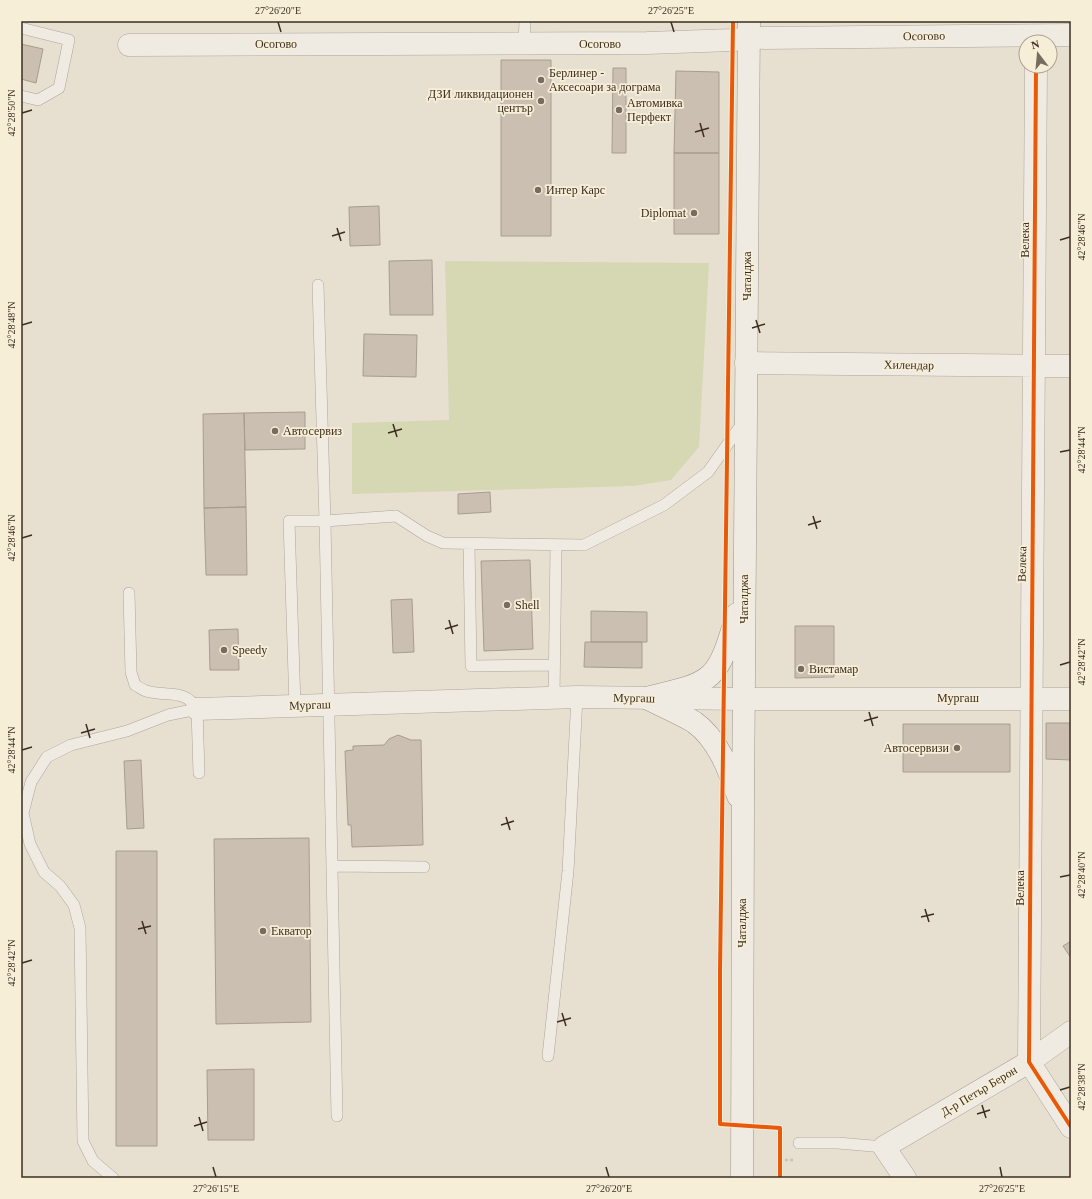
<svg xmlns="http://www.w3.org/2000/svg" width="1092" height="1199" font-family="Georgia,serif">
<rect width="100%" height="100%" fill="#e7e0d1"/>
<!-- green -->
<path fill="#d6d7b3" d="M445,261l264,2 -10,184 -28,33 -37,6 -282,8v-71l97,-3z"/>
<!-- building -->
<path fill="#cbbfb2" stroke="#a89c90" d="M21,44l22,5 -7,34 -15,-4z
M501,60h50v176h-50z
M613,68h13v85h-14z
M676,71l43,1v81h-45z
M674,153h45v81h-45z
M379,206l1,39 -30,1 -1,-39z
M432,260l1,55h-43l-1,-54z
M364,334l53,1 -1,42 -53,-1z
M305,412v37l-60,1 -1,-37z
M244,413l2,94 -42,1 -1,-94z
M490,492l1,20 -33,2v-20z
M246,507l1,68h-41l-2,-67z
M530,560l3,89 -49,2 -3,-90z
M412,599l2,53 -21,1 -2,-53z
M591,611l56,1v30h-56z
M795,626h39v51l-39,1z
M238,629l1,41h-29l-1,-40z
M585,642h57v26l-58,-1z
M1046,723h25v37l-25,-1z
M903,724h107v48h-107z
M398,735l13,5h10l2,105 -71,2 -1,-22h-3l-3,-74 8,-1v-4l31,-1 5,-6z
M141,760l3,68 -17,1 -3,-68z
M309,838l2,184 -95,2 -2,-185z
M116,851h41v295h-41z
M1071,941v17l-8,-12z
M254,1069v71h-46l-1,-70z"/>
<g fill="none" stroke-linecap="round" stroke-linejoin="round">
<defs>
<path id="service" d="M21,28l48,12 -10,48 -21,12 -17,-4
M524,43l1,-22
M469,545l2,121 83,-1
M129,593l2,79 4,13c4,2 8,5 11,6 20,6 39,-3 51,18l2,64
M554,698l2,-153
M295,706l-6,-185h36l-7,-236
M332,866l92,1
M548,1056l20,-185 9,-174
M337,1116l-12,-595 71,-5 31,20 16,7 141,2 80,-40 44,-33 36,-51
M799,1143h39l46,4
M113,1178l-20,-17 -10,-20 -3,-213 -6,-23 -14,-19 -16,-14 -14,-28 -7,-31 8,-31 16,-25 24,-12 56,-14 41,-16 29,-6"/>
<path id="minor" d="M129,45l518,-2 86,-3 16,-2 322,-3
M1036,66l-7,996 42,65
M746,363l325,3
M197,709l380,-12 167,2h327
M905,1178l-21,-31 145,-85 42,-30"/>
<path id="secondary" d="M646,698c69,-16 71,-16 91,-84
M646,698c16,8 33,15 48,24 24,17 35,48 44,74
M742,1178l1,-370 6,-787"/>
</defs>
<!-- service casing -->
<use href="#service" stroke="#ada599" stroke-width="12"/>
<!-- minor casing -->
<use href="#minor" stroke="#ada599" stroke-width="23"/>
<!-- secondary casing -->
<use href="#secondary" stroke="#9c958a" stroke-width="23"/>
<!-- path -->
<path stroke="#c8c2b9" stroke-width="2.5" stroke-dasharray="3 2" stroke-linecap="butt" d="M780,1160h13"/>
<!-- service -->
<use href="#service" stroke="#efebe3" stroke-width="11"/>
<!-- minor -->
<use href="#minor" stroke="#efebe3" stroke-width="22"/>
<!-- secondary -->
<use href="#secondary" stroke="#efebe3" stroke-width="22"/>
<defs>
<path id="cycleway" d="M733,21l-13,950v153l60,4v50
M1036,66l-7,996 42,65"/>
</defs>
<!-- cycleway casing -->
<use href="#cycleway" stroke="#f7eed8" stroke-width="6"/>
<!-- cycleway -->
<use href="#cycleway" stroke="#e8590c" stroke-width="4"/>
</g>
<!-- ticks -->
<path fill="none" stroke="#3d2e20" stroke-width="1.5" d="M278,22l3,10M671,22l3,10M22,113l10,-3M700,123l4,14M695,132l14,-4M337,228l4,13M332,236l13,-4M1060,240l10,-3M756,320l4,13M22,325l10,-3M752,328l13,-4M393,424l4,13M388,433l14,-4M1060,452l10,-2M813,516l4,13M808,525l13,-4M22,538l10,-3M449,620l4,14M445,629l13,-4M1060,665l10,-3M869,712l4,14M864,721l14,-4M86,724l4,14M81,733l14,-4M22,750l10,-3M506,817l4,13M501,825l13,-4M1060,877l10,-2M925,909l4,13M921,917l13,-3M142,921l4,13M138,929l13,-3M22,963l10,-3M562,1013l4,13M557,1022l14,-4M1060,1090l10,-3M982,1105l4,13M977,1114l13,-4M199,1117l4,14M194,1126l13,-4M213,1167l3,10M606,1167l3,10M1000,1167l2,10"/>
<!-- markers -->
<g fill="#786c5e" stroke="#f7eed8" stroke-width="1.5">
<circle cx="541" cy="80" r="4"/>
<circle cx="541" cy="101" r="4"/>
<circle cx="619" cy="110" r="4"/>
<circle cx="538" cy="190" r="4"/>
<circle cx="694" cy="213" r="4"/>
<circle cx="275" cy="431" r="4"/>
<circle cx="507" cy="605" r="4"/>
<circle cx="224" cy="650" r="4"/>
<circle cx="801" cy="669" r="4"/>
<circle cx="957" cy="748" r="4"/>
<circle cx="263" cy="931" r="4"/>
</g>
<g text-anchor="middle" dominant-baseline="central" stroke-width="3.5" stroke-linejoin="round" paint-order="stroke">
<!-- street labels -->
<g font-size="12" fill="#3d2e20" stroke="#f7eed8">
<text transform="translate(924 36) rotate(-1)">Осогово</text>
<text x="276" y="44">Осогово</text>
<text x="600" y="44">Осогово</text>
<text transform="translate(1025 240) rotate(-90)">Велека</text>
<text transform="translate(747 276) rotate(-90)">Чаталджа</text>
<text transform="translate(909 365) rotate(1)">Хилендар</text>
<text transform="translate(1022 564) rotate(-89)">Велека</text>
<text transform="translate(744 599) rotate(-90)">Чаталджа</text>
<text transform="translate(634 698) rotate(1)">Мургаш</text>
<text x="958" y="698">Мургаш</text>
<text transform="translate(310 705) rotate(-2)">Мургаш</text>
<text transform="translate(1020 888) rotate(-90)">Велека</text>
<text transform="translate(742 923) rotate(-90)">Чаталджа</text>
<text transform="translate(979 1091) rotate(-31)">Д-р Петър Берон</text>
</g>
<!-- poi labels -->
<g font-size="12" fill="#3d2e20" stroke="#f7eed8" text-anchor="start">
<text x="549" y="73">Берлинер -<tspan x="549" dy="14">Аксесоари за дограма</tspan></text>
<text x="533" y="94" text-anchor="end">ДЗИ ликвидационен<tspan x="533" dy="14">център</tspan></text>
<text x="627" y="103">Автомивка<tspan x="627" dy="14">Перфект</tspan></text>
<text x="546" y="190">Интер Карс</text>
<text x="686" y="213" text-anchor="end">Diplomat</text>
<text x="283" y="431">Автосервиз</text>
<text x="515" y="605">Shell</text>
<text x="232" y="650">Speedy</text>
<text x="809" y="669">Вистамар</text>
<text x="949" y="748" text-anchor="end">Автосервизи</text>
<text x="271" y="931">Екватор</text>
</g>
</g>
<!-- border -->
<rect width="1092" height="1199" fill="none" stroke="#f7eed8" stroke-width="44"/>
<!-- north arrow -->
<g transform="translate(1038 54) rotate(344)"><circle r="19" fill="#f7eed8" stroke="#ada18e"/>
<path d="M0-3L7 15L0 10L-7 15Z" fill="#786c5e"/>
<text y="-6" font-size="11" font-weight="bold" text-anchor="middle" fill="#3d2e20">N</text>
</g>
<rect x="22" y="22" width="1048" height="1155" fill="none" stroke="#3d2e20" stroke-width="1.5"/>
<g font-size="10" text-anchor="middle" fill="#3d2e20">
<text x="278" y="14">27°26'20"E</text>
<text x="671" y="14">27°26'25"E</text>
<text transform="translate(11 113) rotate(-90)" y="4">42°28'50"N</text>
<text transform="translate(1081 237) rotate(-90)" y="4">42°28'46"N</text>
<text transform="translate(11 325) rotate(-90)" y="4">42°28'48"N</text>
<text transform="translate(1081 450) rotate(-90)" y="4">42°28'44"N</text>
<text transform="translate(11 538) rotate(-90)" y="4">42°28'46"N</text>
<text transform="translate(1081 662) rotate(-90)" y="4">42°28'42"N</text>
<text transform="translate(11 750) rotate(-90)" y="4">42°28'44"N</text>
<text transform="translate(1081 875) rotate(-90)" y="4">42°28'40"N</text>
<text transform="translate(11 963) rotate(-90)" y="4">42°28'42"N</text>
<text transform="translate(1081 1087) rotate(-90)" y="4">42°28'38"N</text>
<text x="216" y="1192">27°26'15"E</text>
<text x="609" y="1192">27°26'20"E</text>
<text x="1002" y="1192">27°26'25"E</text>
</g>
</svg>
